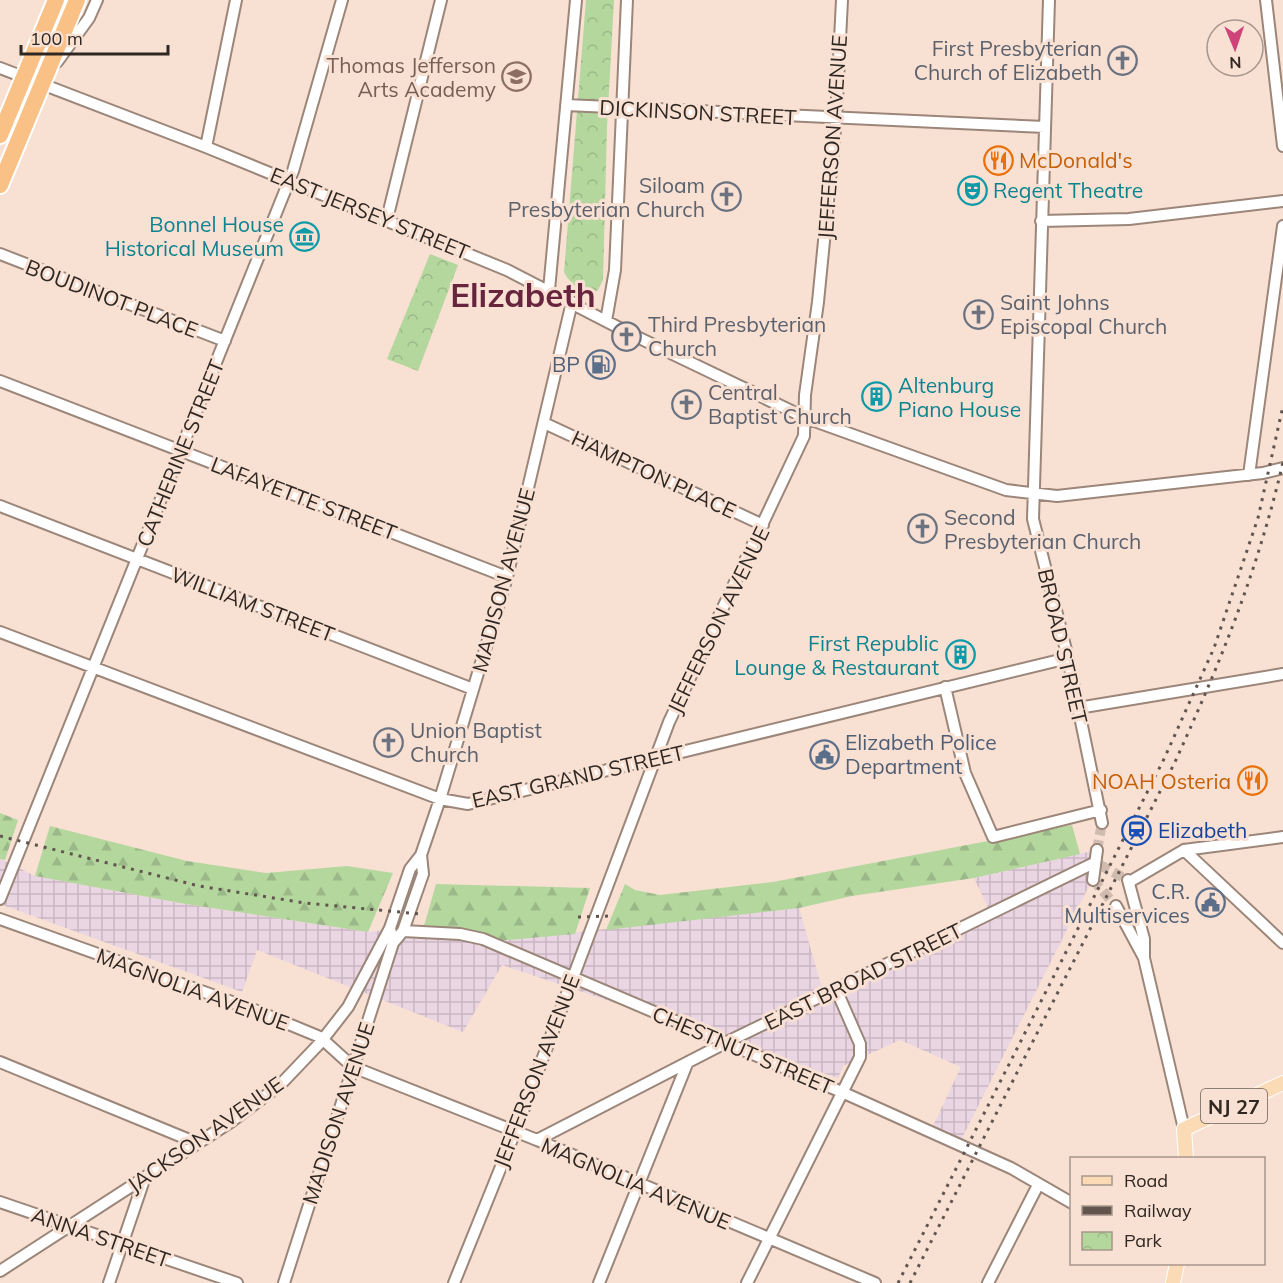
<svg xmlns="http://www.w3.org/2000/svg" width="1283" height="1283" font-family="Mulish,sans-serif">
<defs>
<pattern id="industrial-grid" width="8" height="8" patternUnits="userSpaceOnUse" patternTransform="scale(1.5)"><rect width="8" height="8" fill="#ead5e3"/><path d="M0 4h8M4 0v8" fill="none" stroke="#c9b7c2"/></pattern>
<pattern id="forest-firs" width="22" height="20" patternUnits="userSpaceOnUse" patternTransform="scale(1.5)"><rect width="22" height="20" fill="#b4d79e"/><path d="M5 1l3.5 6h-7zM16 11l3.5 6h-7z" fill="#9bb988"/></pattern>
<pattern id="park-crowns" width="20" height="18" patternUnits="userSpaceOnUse" patternTransform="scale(1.5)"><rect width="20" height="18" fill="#b4d79e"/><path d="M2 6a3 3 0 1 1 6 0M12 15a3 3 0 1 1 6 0" fill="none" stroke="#9bb988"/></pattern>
</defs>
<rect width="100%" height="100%" fill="#f8e0d3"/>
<!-- industrial -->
<path fill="url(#industrial-grid)" d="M1092,851l5,19 -136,270 -29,-12 29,-61 -61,-27 -57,26 -5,12 -336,-113 -39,67 -206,-82 -15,42 -242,-88v-45l35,17 151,28 182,28 56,-6 39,2 33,13 303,-33 25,87 167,-81 -17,-36z"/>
<!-- forest -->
<path fill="url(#forest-firs)" d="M0,813l18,7 -13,40 -5,-1z
M1072,825l8,29 -106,24 -122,18 -53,12 -193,22 19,-46 10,6 25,5 113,-13z
M50,826l137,35 79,12 81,-7 46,7 -25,59 -182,-28 -151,-28z
M436,884l154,4 -15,46 -79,7 -33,-13 -39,-2z"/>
<!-- park -->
<path fill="url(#park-crowns)" d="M586,0h28l-7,127 -4,153 -5,10c-14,7 -28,-6 -34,-18z
M430,254l28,11 -40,106 -31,-12z"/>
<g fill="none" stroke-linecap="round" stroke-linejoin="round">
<!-- minor-tunnel -->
<path stroke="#d0bbaf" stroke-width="10" stroke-dasharray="10 5" stroke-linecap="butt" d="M1097,850l5,-27
M1100,865l28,15
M1093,880l23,26"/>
<defs>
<path id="minor" d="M1049,0l-16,519 35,139 34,165
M1266,0l17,146
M57,62l32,-44 8,-18
M0,68l206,79 301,123 124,64 175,84 200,72 51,6 206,-23 20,-5
M566,105l479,22
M206,147l30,-147
M387,219l54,-219
M1041,221l88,-2 154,-18
M0,254l225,87
M549,290l27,-290
M606,321l9,-51 12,-270
M0,381l507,196
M544,423l219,102
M1249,475l34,-249
M0,506l473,183
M0,632l440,167 28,5 600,-146
M945,687l20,86 28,64 108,-27
M1078,708l205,-34
M1184,850l99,-13
M1093,880l4,-30
M1128,880l16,59v19l40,171
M1131,881l53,-31 99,93
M0,899l293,-728 49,-171
M1116,906l28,52
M0,919l257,92 63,26 33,30 184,73 338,143
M403,931l57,3 23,5 361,154 167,75 61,35
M393,943l-3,-15 20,-59 11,-14 19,-56 67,-222 65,-275
M0,1062l197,81
M537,1140l190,-98 367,-179
M0,1202l237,81
M0,1271l232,-150 48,-36 40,-42 28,-36 42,-79
M109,1283l36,-106
M284,1283l109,-340 10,-12 20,-57 -2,-19
M454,1283l61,-151 154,-410 135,-286 1,-41 13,-93 18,-183 6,-119
M599,1283l88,-219
M747,1283l113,-226v-13l-24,-55
M988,1283l50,-98"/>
<path id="major" d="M1186,1158l-2,-29 99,-46
M1173,1283l4,-19"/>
<path id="highway" d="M0,135l56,-135
M0,185l77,-185"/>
</defs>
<!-- minor casing -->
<use href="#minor" stroke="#9b8679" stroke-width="14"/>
<!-- major casing -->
<use href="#major" stroke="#fff" stroke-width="16"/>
<!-- highway casing -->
<use href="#highway" stroke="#fff" stroke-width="20"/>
<!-- minor -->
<use href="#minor" stroke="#fff" stroke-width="10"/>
<!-- major -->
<use href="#major" stroke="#fbdab6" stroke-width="14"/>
<!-- highway -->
<use href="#highway" stroke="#f9c186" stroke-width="16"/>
<!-- rail -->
<path stroke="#61554e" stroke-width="3" stroke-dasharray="3 6" stroke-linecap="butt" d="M0,836l199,50 106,17 115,11
M578,917l32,-1
M898,1283l266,-524 50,-111 44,-130 25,-112
M910,1283l264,-519c46,-100 84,-194 109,-302"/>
</g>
<!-- icons -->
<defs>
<symbol id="church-ring" viewBox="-11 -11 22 22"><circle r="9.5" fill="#f8e0d3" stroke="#6b7280" stroke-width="1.5"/><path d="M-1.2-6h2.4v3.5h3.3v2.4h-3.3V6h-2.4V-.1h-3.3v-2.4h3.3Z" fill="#6b7280"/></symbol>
<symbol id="school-ring" viewBox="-11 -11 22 22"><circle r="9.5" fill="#f8e0d3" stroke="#8d6e63" stroke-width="1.5"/><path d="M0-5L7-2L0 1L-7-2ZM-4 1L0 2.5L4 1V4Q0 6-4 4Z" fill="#8d6e63"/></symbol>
<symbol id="restaurant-ring" viewBox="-11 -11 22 22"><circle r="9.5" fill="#f8e0d3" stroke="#e8710a" stroke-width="1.5"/><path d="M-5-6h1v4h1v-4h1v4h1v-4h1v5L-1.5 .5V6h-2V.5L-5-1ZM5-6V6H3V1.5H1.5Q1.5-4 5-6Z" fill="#e8710a"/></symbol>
<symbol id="theatre-ring" viewBox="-11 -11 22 22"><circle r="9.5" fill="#f8e0d3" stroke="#0f9aa8" stroke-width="1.5"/><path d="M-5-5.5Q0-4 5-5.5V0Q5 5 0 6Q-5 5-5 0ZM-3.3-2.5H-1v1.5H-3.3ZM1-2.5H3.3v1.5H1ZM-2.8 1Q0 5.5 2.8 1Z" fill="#0f9aa8"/></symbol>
<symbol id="museum-ring" viewBox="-11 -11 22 22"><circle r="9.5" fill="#f8e0d3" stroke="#0f9aa8" stroke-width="1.5"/><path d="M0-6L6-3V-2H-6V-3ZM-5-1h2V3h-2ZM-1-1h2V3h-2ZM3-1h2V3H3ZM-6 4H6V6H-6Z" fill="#0f9aa8"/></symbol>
<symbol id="fuel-ring" viewBox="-11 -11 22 22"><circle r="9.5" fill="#f8e0d3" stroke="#5c6f8a" stroke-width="1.5"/><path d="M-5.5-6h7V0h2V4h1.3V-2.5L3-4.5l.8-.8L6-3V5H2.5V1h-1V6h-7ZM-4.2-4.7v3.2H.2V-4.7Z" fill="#5c6f8a"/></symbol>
<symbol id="building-ring" viewBox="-11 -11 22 22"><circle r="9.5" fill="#f8e0d3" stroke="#0f9aa8" stroke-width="1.5"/><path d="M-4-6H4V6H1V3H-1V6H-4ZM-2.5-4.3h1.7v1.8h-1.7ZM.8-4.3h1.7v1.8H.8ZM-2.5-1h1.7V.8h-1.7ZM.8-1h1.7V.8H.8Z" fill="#0f9aa8"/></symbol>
<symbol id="civic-ring" viewBox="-11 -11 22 22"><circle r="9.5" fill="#f8e0d3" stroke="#5c6f8a" stroke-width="1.5"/><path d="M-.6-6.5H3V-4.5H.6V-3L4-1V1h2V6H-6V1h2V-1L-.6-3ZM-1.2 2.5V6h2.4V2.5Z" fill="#5c6f8a"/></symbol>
<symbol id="station-ring" viewBox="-11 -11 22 22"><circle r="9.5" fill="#f8e0d3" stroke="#1a4fb4" stroke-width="1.5"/><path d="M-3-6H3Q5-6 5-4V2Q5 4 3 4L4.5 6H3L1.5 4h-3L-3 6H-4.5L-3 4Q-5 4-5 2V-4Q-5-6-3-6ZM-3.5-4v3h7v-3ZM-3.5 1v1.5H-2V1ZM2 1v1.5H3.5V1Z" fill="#1a4fb4"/></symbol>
</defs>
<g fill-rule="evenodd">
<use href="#church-ring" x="1106" y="44" width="33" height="33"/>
<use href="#school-ring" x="500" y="60" width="33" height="33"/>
<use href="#restaurant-ring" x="982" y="144" width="33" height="33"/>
<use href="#theatre-ring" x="956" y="174" width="33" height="33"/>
<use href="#church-ring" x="710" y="180" width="33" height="33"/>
<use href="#museum-ring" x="288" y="220" width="33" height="33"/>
<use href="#church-ring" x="962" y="298" width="33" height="33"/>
<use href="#church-ring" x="610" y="320" width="33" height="33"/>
<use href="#fuel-ring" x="584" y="348" width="33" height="33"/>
<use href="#building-ring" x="860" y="380" width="33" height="33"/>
<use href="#church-ring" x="670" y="388" width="33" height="33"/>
<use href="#church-ring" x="906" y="512" width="33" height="33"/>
<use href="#building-ring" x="944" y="638" width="33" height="33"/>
<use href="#church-ring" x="372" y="726" width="33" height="33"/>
<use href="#civic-ring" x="808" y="738" width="33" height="33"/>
<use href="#restaurant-ring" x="1236" y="764" width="33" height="33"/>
<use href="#station-ring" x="1120" y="814" width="33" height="33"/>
<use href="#civic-ring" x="1194" y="886" width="33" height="33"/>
</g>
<g text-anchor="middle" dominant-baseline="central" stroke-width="6" stroke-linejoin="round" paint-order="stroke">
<!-- shield labels -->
<rect fill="#f8e0d3" stroke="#6b5e56" stroke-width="1.5" x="1201" y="1089" width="66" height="34" rx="4.5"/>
<g font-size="20" font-weight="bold" fill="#2f2721">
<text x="1234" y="1106">NJ 27</text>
</g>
<!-- worship labels -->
<g font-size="21" fill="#5b616d" stroke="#f8e0d3" text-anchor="start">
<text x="1102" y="48" text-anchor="end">First Presbyterian<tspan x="1102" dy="24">Church of Elizabeth</tspan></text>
<text x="705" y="185" text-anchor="end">Siloam<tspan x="705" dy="24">Presbyterian Church</tspan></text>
<text x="1000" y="302">Saint Johns<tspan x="1000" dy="24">Episcopal Church</tspan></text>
<text x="648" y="324">Third Presbyterian<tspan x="648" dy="24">Church</tspan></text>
<text x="708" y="392">Central<tspan x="708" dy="24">Baptist Church</tspan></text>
<text x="944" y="517">Second<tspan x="944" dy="24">Presbyterian Church</tspan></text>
<text x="410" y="730">Union Baptist<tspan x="410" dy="24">Church</tspan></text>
</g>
<!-- education labels -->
<g font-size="21" fill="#785e54" stroke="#f8e0d3" text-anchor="end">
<text x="496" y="65">Thomas Jefferson<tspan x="496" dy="24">Arts Academy</tspan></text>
</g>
<!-- street labels -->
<g font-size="21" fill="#2f2721" stroke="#f8e0d3">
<text transform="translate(698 112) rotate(3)">DICKINSON STREET</text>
<text transform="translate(832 137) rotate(-86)">JEFFERSON AVENUE</text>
<text transform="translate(370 213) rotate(22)">EAST JERSEY STREET</text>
<text transform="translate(112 298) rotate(21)">BOUDINOT PLACE</text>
<text transform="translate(180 453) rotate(-68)">CATHERINE STREET</text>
<text transform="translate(654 474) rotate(25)">HAMPTON PLACE</text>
<text transform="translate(304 498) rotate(21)">LAFAYETTE STREET</text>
<text transform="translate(503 580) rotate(-75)">MADISON AVENUE</text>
<text transform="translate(253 604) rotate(21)">WILLIAM STREET</text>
<text transform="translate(718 620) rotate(-64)">JEFFERSON AVENUE</text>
<text transform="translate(1063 646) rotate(77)">BROAD STREET</text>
<text transform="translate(578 776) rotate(-13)">EAST GRAND STREET</text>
<text transform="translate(863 976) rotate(-26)">EAST BROAD STREET</text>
<text transform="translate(193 989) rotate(20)">MAGNOLIA AVENUE</text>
<text transform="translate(743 1050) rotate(23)">CHESTNUT STREET</text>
<text transform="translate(536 1071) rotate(-69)">JEFFERSON AVENUE</text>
<text transform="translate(338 1113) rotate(-72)">MADISON AVENUE</text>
<text transform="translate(205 1134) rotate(-35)">JACKSON AVENUE</text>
<text transform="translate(636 1183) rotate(23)">MAGNOLIA AVENUE</text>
<text transform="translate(101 1237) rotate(19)">ANNA STREET</text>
</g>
<!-- food labels -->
<g font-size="21" fill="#c56008" stroke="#f8e0d3" text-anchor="start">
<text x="1019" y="160">McDonald's</text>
<text x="1231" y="781" text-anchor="end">NOAH Osteria</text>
</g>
<!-- culture labels -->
<g font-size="21" fill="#0d838f" stroke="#f8e0d3" text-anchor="start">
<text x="993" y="190">Regent Theatre</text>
<text x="284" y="224" text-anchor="end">Bonnel House<tspan x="284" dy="24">Historical Museum</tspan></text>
<text x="898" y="385">Altenburg<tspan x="898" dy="24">Piano House</tspan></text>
<text x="939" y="643" text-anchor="end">First Republic<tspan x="939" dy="24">Lounge &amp; Restaurant</tspan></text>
</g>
<!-- service labels -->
<g font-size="21" fill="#4e5e75" stroke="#f8e0d3" text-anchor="end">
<text x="580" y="364">BP</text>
<text x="845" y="742" text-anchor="start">Elizabeth Police<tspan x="845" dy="24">Department</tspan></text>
<text x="1190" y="891">C.R.<tspan x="1190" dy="24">Multiservices</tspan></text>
</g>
<!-- transit labels -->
<g font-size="21" fill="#164399" stroke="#f8e0d3" text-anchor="start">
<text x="1158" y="830">Elizabeth</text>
</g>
<!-- town labels -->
<g font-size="33" font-weight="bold" fill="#67243d" stroke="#f8e0d3">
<text x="523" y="294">Elizabeth</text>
</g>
</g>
<!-- legend -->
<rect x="1070" y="1157" width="195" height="108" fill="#f8e0d3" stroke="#a8968c" stroke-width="1.5"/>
<rect x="1082" y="1176" width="30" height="9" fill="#fbdab6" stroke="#a8968c" stroke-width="1.5"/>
<text x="1124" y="1187" font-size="18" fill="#2f2721">Road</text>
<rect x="1082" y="1206" width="30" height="9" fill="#61554e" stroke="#a8968c" stroke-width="1.5"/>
<text x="1124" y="1217" font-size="18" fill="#2f2721">Railway</text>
<rect x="1082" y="1232" width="30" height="18" fill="url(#park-crowns)" stroke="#a8968c" stroke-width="1.5"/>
<text x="1124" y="1247" font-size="18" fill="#2f2721">Park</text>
<!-- north arrow -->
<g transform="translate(1235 48) rotate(178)"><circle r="28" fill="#f8e0d3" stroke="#a8968c" stroke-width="1.5"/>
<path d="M0-4.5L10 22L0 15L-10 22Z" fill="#ce447a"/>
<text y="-9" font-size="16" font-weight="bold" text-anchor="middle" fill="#2f2721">N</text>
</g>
<!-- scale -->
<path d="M21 45v9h147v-9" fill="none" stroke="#2f2721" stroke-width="3"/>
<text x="30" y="45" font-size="18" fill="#2f2721" stroke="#f8e0d3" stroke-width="4.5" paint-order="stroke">100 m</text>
</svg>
